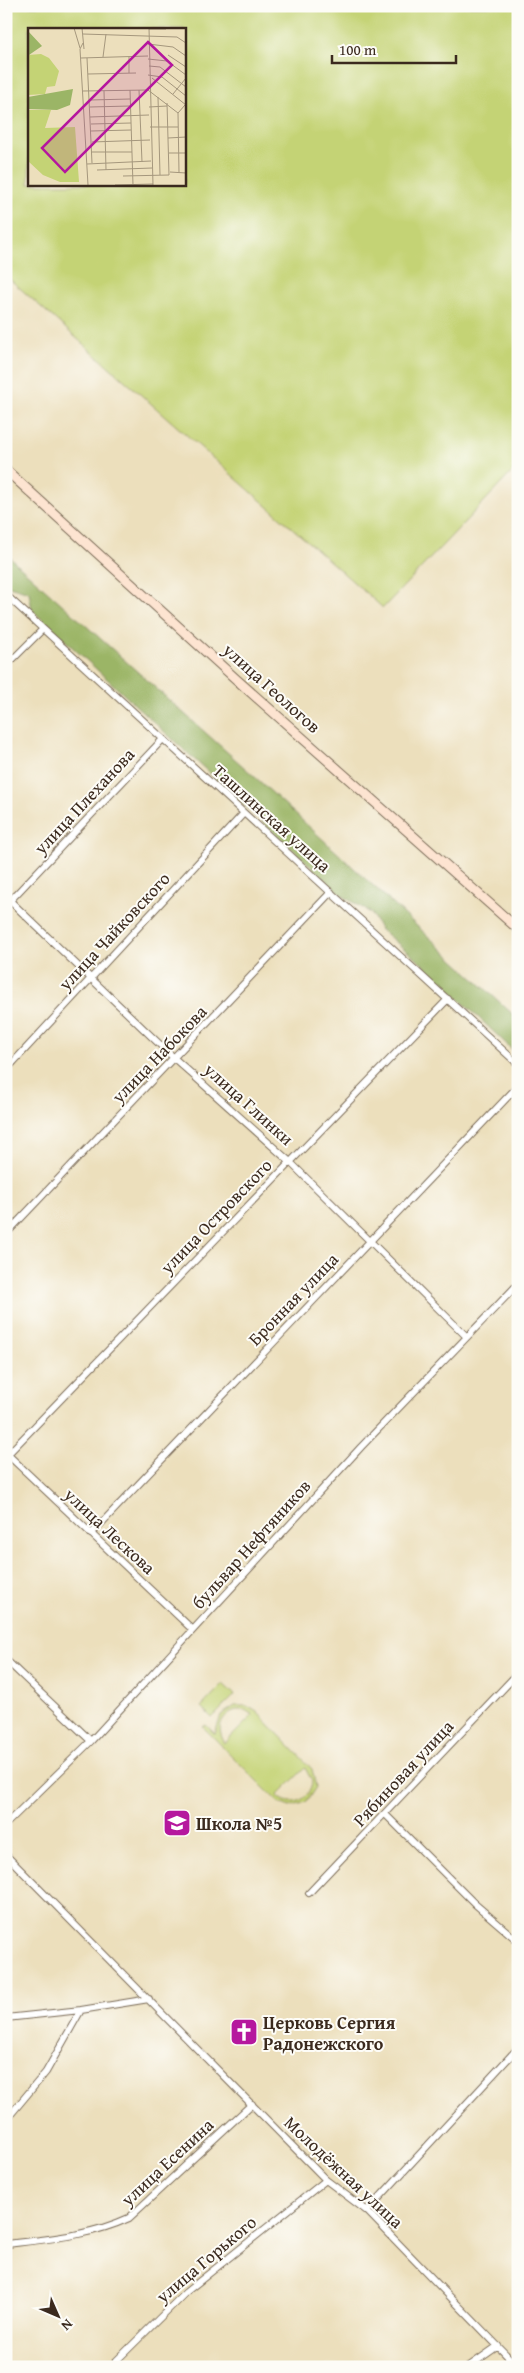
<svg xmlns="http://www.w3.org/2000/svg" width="524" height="2373" font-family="'Gentium Book Plus',serif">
<rect width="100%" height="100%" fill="#fdfcf7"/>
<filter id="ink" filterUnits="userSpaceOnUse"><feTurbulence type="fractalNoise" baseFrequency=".02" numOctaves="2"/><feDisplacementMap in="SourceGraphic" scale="10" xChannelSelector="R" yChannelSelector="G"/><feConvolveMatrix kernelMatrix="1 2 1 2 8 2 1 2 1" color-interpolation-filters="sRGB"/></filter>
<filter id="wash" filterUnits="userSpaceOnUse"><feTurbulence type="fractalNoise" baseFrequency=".0096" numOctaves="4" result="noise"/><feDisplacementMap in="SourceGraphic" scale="20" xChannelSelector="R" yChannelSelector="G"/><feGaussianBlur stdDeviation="1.12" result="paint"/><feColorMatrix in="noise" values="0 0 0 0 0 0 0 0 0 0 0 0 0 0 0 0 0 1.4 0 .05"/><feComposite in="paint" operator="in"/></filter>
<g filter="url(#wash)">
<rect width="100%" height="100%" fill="#ecdfbc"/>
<!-- green -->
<path fill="#c4d375" stroke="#807e4a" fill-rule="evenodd" d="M6,6h512v460l-135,142 -377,-332zM29,29h155v155h-155z
M223,1684l12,11 -23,23 -11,-11z
M235,1706h12l10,6 55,57 4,18 -10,15 -16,5 -11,-4 -76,-76 3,-2 9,9 6,-19zM236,1710h9l8,5 -28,28c-9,-13 -5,-28 11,-33zM305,1768l7,13c-1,19 -20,28 -35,15z"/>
<!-- forest -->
<path fill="#9bb566" stroke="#6b7042" d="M6,554l249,223 263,242v36l-99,-94 -39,-32 -9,-16 -28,-17 -311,-286 -3,-18 -23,-7z"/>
</g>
<g filter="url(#ink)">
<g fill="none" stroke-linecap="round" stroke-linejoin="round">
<defs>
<path id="minor" d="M6,595l512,469
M6,666l37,-37
M6,897l169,162 114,102 178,176
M6,905l157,-166
M6,1070l238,-257
M6,1234l325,-342
M6,1453l187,177
M7,1455l441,-456
M91,1534l427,-448
M6,1660l85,81
M385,1814l90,90 43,37
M6,1824l85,-83 270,-294 157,-163
M6,1855l320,325 41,31 151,156
M309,1893l209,-220
M6,2018l75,-8
M6,2120l40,-48 35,-62 68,-11
M367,2211l151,-163
M6,2244c43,-5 84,-8 123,-26l123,-114
M110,2367l76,-75 140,-112
M468,2367l30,-21"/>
<path id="secondary" d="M6,470l231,210 281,249"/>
</defs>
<!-- minor casing -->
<use href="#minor" stroke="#796955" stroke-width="8"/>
<!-- secondary casing -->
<use href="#secondary" stroke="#796955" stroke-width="11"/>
<!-- minor -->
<use href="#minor" stroke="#fff" stroke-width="6"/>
<!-- secondary -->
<use href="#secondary" stroke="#fde4d1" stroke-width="9"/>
</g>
</g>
<!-- icons -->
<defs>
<symbol id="school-square" viewBox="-11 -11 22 22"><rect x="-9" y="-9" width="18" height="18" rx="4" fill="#b5179e" stroke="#fdfcf7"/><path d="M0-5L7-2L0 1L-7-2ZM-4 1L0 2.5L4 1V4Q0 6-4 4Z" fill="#fff"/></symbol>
<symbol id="church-square" viewBox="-11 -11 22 22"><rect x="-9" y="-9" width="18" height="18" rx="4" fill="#b5179e" stroke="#fdfcf7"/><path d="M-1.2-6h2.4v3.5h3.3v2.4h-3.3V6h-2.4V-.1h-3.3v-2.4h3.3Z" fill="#fff"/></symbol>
</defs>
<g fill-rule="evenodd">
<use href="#school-square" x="161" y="1807" width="32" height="32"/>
<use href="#church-square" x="228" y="2016" width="32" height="32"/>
</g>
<g text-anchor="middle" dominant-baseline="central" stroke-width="4" stroke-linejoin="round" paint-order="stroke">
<!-- street labels -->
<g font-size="18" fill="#3b2a1e" stroke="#fdfcf7">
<text transform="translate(272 688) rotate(42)">улица Геологов</text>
<text transform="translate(84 801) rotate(-47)">улица Плеханова</text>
<text transform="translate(272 818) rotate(42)">Ташлинская улица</text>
<text transform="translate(114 931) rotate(-47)">улица Чайковского</text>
<text transform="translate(159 1054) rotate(-46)">улица Набокова</text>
<text transform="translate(249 1104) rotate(42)">улица Глинки</text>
<text transform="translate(216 1216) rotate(-46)">улица Островского</text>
<text transform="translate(293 1299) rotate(-46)">Бронная улица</text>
<text transform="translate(110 1531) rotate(43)">улица Лескова</text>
<text transform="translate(251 1544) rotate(-48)">бульвар Нефтяников</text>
<text transform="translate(403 1773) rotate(-47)">Рябиновая улица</text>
<text transform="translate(167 2162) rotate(-43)">улица Есенина</text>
<text transform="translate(344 2172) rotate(43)">Молодёжная улица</text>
<text transform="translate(206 2259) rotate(-40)">улица Горького</text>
</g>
<!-- poi labels -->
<g font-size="18" font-weight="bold" fill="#3b2a1e" stroke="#fdfcf7" text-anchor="start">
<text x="196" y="1823">Школа №5</text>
<text x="263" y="2022">Церковь Сергия<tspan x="263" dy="21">Радонежского</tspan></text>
</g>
</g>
<!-- overview -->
<g transform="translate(28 28)">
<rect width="158" height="158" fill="#ecdfbc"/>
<path d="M13,26l8,4 10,13 -4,15 -8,1 -2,7 -17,1v-40zM0,82h23l-6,18 30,-1 4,55h-19l-17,-7 -15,-14z" fill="#c4d375"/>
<path d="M0,3l14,15 -13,9h-1zM45,61l-3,16 -13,5 -29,-1v-12z" fill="#9bb566"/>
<path fill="none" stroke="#a5977d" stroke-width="1" d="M46,0l6,20M54,0l2,21M121,0l4,157M121,1h17M55,6l94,3 9,6M55,15l-3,6 8,136M120,16l25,3 13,9M140,27l18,12M75,29l3,-23M101,29v16M53,30l67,-2M59,30l5,105M120,31l19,2 19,14M121,38l11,1 26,20M60,46l48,-1M120,47l14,2 24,19M124,50l34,27M102,62l3,95M111,62l3,72M55,63l65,-1 30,23M76,63l2,79M145,66l13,-16M130,69l2,78M62,72l40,-1M62,79l40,-1M121,79l18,-1M62,89l59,-2M63,96l40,-1M122,99h28M63,103l40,-1M140,110l18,-1M64,114l58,-2M64,124h40M141,125h17M59,136l64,-3M69,142l55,-2M142,144l16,1M151,145l-1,-60 7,-8M95,148l46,-1 -2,-72M87,157l38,-1"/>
<path fill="#b5179e" fill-opacity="0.15" stroke="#b5179e" stroke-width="2.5" d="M120,14l24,23 -107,107 -23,-24z"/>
<rect width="158" height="158" fill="none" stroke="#3b2a1e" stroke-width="2.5"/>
</g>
<!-- margin -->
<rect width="524" height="2373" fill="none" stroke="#fdfcf7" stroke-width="25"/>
<!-- north arrow -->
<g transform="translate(58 2316) rotate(135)" stroke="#fdfcf7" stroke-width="4" paint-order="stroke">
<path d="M0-4L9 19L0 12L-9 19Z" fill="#3b2a1e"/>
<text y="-8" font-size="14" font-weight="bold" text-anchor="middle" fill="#3b2a1e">N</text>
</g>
<!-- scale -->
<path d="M332 55v8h124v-8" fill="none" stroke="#3b2a1e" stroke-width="2.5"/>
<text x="339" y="55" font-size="15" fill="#3b2a1e" stroke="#fdfcf7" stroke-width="4" paint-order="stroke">100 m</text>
</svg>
